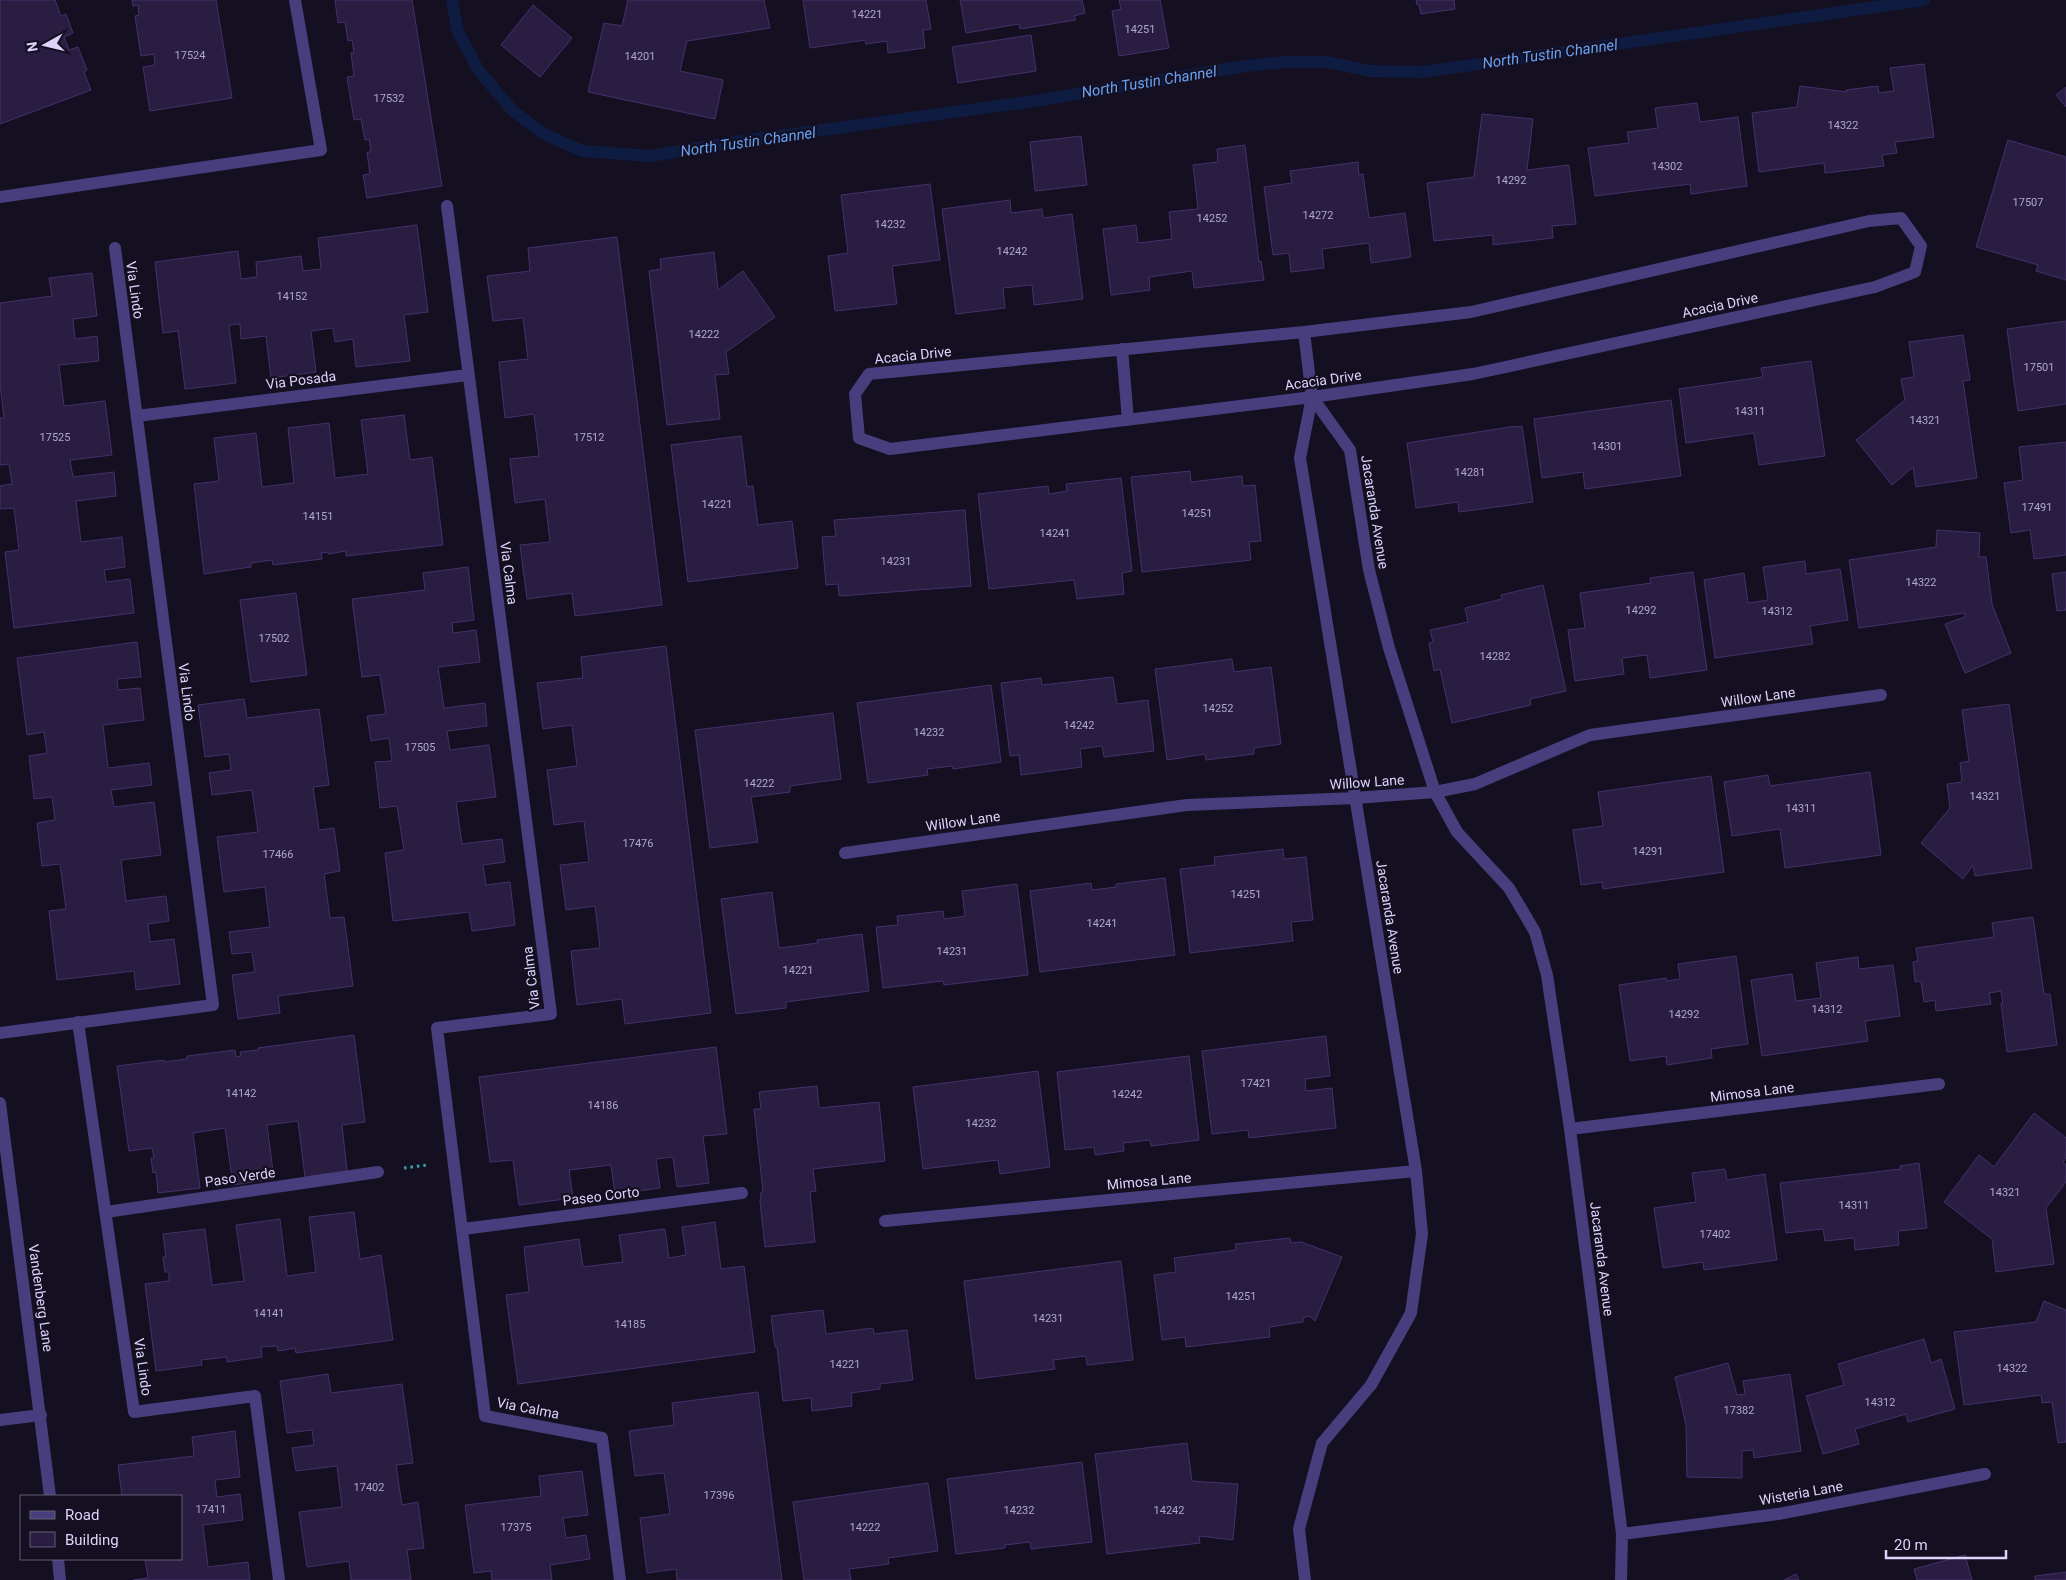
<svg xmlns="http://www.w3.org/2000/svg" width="2066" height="1580" font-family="Roboto,sans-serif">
<rect width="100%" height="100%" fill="#150f22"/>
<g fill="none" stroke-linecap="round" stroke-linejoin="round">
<!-- stream -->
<path stroke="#0f1c41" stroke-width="12" d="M452,0l6,32 21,39 34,40 31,23 38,17 69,5 76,-13 308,-42 204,-34 45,-5h43l43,9 53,1 501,-72"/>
</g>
<!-- building -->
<path fill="#291d42" stroke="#44316c" d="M0,0h55l6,16 5,-2 7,19 -9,4 5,13 9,-3 9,23 -3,2 7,18 -91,34z
M132,0h84l16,98 -82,13 -7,-44 12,-2 -1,-11 -13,2 -6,-40 4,-1 -1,-10 -5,1z
M335,0h77l30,186 -75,12 -4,-23 7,-1 -3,-22h4l-2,-13 -4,1 -4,-21 -7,1 -7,-43 7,-1 -3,-23h3l-2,-13 -4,1 -3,-19 -7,1z
M628,0h136l6,28 -83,13 -7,30 43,9 -8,39 -127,-27 16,-69 18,3z
M803,0h123l5,29 -8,1 2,18 -37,5 -1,-12 -21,3 -1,-4 -55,8z
M960,0h122l3,13 -11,3 2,4 -56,9 -1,-5 -53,9z
M1119,0h41l9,48 -50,8 -7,-45 9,-2z
M1416,0h38l1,9 -34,5 -2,-10 -2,1z
M533,5l39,33 -32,39 -39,-32z
M1031,35l5,36 -78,12 -6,-36z
M1924,64l10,73 -39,5 2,11 -15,2 2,11 -59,7 -1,-10 -65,9 -7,-59 45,-6 3,-21 47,6 -1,-2 32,-4 1,7 15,-2 -4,-23z
M2066,87v20l-10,-12z
M1697,103l3,19 38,-5 9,69 -56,8 -1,-10 -95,12 -7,-48 41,-5 -2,-11 31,-4 -3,-20z
M1482,114l51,5 -6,51 42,-5 7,59 -24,2 1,12 -60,7v-10l-59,6 -7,-58 47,-6z
M1081,136l6,49 -52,6 -5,-49z
M2008,140l58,17v123l-30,-9 2,-6 -62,-18z
M1245,145l14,117 2,-1 3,19 -70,8 -2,-17 -43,6 1,13 -39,5 -8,-66 33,-4 2,18 34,-4 -3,-27 29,-3 -5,-44 25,-3 -1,-13z
M1358,162l1,13 4,-1 6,44 36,-5 6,44 -40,6 -2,-20 -47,6 2,19 -33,4 -2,-19 -16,2 -9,-68 28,-4 -2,-12z
M930,184l10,76 -48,6 5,38 -62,7 -7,-55 20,-3 -7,-58z
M1010,200l1,13 31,-4 1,9 29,-4 11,85 -49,6 -2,-20 -29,3 2,20 -49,6 -14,-105z
M417,225l11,87 -24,3 6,46 -54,6 -3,-28 -18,3 -2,-14 -22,3 5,41 -45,6 -5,-42 -25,3 -1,-15 -11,1 7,58 -51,6 -7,-58 -15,2 -8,-71 83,-11 3,28 16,-2 -1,-15 45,-6 2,15 18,-2 -3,-31z
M617,237l45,368 -87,11 -3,-23 -45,6 -7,-54 30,-3 -5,-43 -30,4 -5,-44 29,-3 -5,-42 -29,4 -6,-56 29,-3 -5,-41 -30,3 -6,-45 43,-5 -2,-23z
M714,252l4,38 25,-19 32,46 -49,35 3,22 -14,1 5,44 -53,6 -18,-154 12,-2 -1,-10z
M92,273l5,43 -24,3 2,20 22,-3 2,25 -40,4 5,41 41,-5 7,54 -42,5 3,17 41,-5 2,24 -40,5 5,41 41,-5 3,30 -21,3 2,12 24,-3 4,34 -120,15 -9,-76 14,-2 -5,-42 -14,1v-23l12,-2 -3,-20 -9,1v-47h4l-4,-34v-81l52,-7 -3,-18z
M2066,321v83l-48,7 -11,-82z
M1963,335l7,45 -7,1 14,97 -61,9 -3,-20 -21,18 -36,-45 49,-40 -4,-21 13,-2 -5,-35z
M1811,361l14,95 -66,9 -5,-32 -68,10 -7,-54 84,-12 -2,-9z
M1671,400l10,76 -96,13 -2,-17 -41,6 -8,-59z
M404,415l6,45 22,-3 11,88 -97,11v-5l-18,3v-2l-7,1 1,6 -49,6 -1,-5 -21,3v4l-47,7 -10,-90 25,-3 -5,-43 42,-5 6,54 32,-4 -6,-55 41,-5 6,55 33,-4 -7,-54z
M1516,426v1l6,-1 11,76 -74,10 -1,-10 -42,6 -9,-65z
M741,436l6,51 6,-1 5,39 34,-4 6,47 -110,14 -17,-137z
M2066,442v113l-32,4 -4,-29 -19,3 -7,-50 19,-3 -4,-33z
M1190,471l1,11 51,-6 1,10 12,-1 6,56 -12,1 2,18 -109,12 -11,-95z
M1121,478l11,93 -10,2 2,21 -47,5 -3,-19 -85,9 -11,-95 70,-8 1,8 18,-3 -1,-7z
M965,510l6,76 -132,10 -1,-12 -12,1 -4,-48 14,-1 -2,-16z
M1937,530l43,3 -1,24h7l6,47 19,49 -46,20 -20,-49 20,-7v-4l-106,15 -10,-68 87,-13z
M1805,561l1,13 34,-5 8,51 -38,6 3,18 -98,14 -11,-78 40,-7 4,30 20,-3 -5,-33z
M468,567l6,53 -22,3 1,10 23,-3 4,32 -42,5 6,41 41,-5 2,23 -40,5 3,19 39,-5 7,52 -40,5 6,42 40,-5 3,23 -22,3 3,20 24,-3 5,43 -43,6 -3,-19 -76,9 -8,-68 19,-3 -7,-44 -17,2 -5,-46 17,-1 -3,-23 -18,3 -4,-25 19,-2 -6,-39 -18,2 -10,-78 73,-9 -2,-17z
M1693,572l14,98 -57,8 -3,-23 -25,3 2,16 -49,7 -7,-51 17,-2 -5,-35 71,-10 -1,-5z
M2066,572v38l-9,1 -5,-37z
M1543,585l23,106 -36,8 1,6 -79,18 -12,-54 -6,2 -5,-28 4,-1 -3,-12 38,-8 -3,-14 37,-9 -1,-4z
M296,593l11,82 -56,7 -11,-82z
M137,642l4,35 -24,2 1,11 22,-2 4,32 -41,5 5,43 41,-5 3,22 -41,5 3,17 40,-5 7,53 -40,5 5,41 40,-5 3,25 -21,3 2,18 24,-3 6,45 -44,6 -2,-19 -77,9 -8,-69 17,-2 -6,-45 -18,2 -5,-43 18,-3 -3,-23 -18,2 -5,-43 18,-3 -3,-21 -17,3 -10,-77z
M666,646l45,367 -86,11 -3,-25 -45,6 -6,-54 29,-3 -5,-42 -29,4 -6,-45 29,-3 -5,-41 -30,4 -7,-55 30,-4 -5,-41 -29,4 -6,-46 46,-5 -2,-21z
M1232,659l2,13 37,-5 10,77 -27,4v6l-48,6 -1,-6 -38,6 -12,-91z
M1113,677l4,27 31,-4 6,51 -50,6 -2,-11 -22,3 2,18 -61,8 -2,-20 -9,1 -9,-73 40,-5 1,7z
M991,685l10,77 -48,7 -1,-3 -25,3 1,6 -60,8 -11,-80z
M244,699l3,19 72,-9 10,76 -16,2 6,43 15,-2 6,43 -16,3 6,44 14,-1 9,69 -75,10 2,17 -42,6 -6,-44 23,-3 -3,-20 -20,2 -3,-22 41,-5 -5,-40 -41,5 -7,-55 41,-5 -6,-42 -40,5 -3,-22 22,-3 -2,-16 -24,3 -7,-52z
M2009,704l23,164 -57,8 -2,-11 -10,14 -42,-36 29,-35 -3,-24 15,-2 -2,-19 9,-2 -7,-51z
M833,713l8,66 -51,7v6l-39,5 7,45 -48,6 -15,-118z
M1870,772l11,83 -96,13 -5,-39 -48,7 -8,-54 44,-7 2,11z
M1711,776l13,96 -121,17 -1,-7 -21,3 -8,-55 30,-4 -5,-34z
M1283,849l1,10 22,-2 7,63 -22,2 2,19 -103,12 -10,-84 35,-4 -1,-8z
M1165,878l10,77 -135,17 -10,-81 61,-8 1,7 24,-3v-3z
M1017,884l11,91 -84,10 -1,-4 -60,7 -7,-61 22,-2 -1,-9 46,-5 1,8 21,-3 -3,-25z
M772,892l7,56 39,-5 -1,-3 45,-6 7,57 -83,11v6l-50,6 -15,-115z
M2033,917l11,77h6l7,51 -50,7 -6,-49h2l-2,-12 -12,2 2,11 -55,7 -1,-11 -11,2 -3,-21 -6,1 -2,-20 5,-1 -2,-13 78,-11 -2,-14z
M1736,956l12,88 -37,5 1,9 -45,7 -1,-9 -36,5 -11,-76 47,-7 1,3 13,-2 -2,-15z
M1858,957l1,12 34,-4 7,51 -35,5 3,20 -106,15 -11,-76 41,-6 4,27 25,-3 -5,-35z
M354,1035l11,87 -23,3 5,46 -42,6 -7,-56 -31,4 7,54 -41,6 -8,-57 -32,5 7,55 -42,5 -2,-21 -3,1 -2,-15h3l-2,-10 -23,3 -12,-85 47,-6v2l23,-3v-3l48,-6 1,7 5,-1 -1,-4 18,-2v-2z
M1326,1036l4,40 -25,3 1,12 26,-3 4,40 -87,10 -1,-8 -36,4 -10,-83z
M716,1047l11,87 -24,2 6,47 -32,4 -4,-30 -17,2 4,29 -45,6 -4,-29 -42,5 4,28 -54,7 -6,-45 -23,2 -11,-85z
M1189,1056l10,84 -48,6 -1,-6 -27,3 1,8 -29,4 -1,-8 -29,3 -8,-78z
M1038,1071l12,96 -50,7 -2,-14 -75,9 -10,-82z
M817,1086l2,22 60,-6 6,59 -72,8 3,22 -6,1 5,50 -50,5 -5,-45 1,-10h2l-9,-83h7l-2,-17z
M2034,1113l32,25v20l-3,4 3,3v17l-20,26 8,56 -58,8 -4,-33 -48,-37 35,-47 15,12z
M1919,1163l8,65 -29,3 1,14 -44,5 -1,-12 -29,3 -2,-12 -37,4 -6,-50 121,-14 -1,-3z
M1725,1169l2,11 38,-6 12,86 -73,10 -1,-8 -40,6 -9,-60 42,-6 -4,-29z
M354,1212l6,47 21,-4 12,85 -97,13 -1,-5 -17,3 -1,-5 -16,1 1,10 -35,5v-5l-26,3 1,5 -46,6 -11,-87 24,-3v-9h-4l-2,-15h3l-3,-23 42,-5 7,56 32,-4 -8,-56 44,-6 7,57 29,-4 -7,-55z
M715,1222l6,47 23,-3 11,86 -237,32 -12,-89 23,-3 -5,-45 55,-8 4,28 40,-5 -4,-27 46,-6 4,29 17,-3 -4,-28z
M1290,1238l1,5 10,-1 41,15 -27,64 -6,-5 -6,2v4l-34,5 1,10 -84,10 -1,-10 -23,3 -8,-65 22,-3 -2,-14 62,-8 -1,-6z
M1121,1261l12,99 -46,5 -1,-9 -33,4 2,9 -79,10 -12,-98z
M2044,1301l22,9v132l-8,1 -6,-41 -10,1 -1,-8 -77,10 -10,-73 82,-10z
M823,1310l3,24 47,-6 1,6 33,-4 6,50 -33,4v5l-29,4 1,13 -40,5 -1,-13 -28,3 -6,-54h-2l-4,-31z
M1924,1339l7,24 10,-4 14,50 -47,13 -2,-8 -51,15 4,15 -36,10 -17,-58 38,-11 -6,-21z
M1728,1363l9,32 8,-1 -2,-13 47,-7 11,77 -47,7 -1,-8 -11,1v27l-55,-1 -1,-52 -11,-48z
M328,1374l3,19 71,-9 11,79 -17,2 6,40 16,-3 6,46 -17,2 4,30h-60l-2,-19 -42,6 -8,-55 43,-5 -5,-41 -41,5 -4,-23 22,-3 -2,-15 -25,3 -7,-52z
M758,1392l24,188h-105l-1,-11 -29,4 -7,-55 30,-4 -6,-41 -29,3 -6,-45 45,-6 -2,-22z
M235,1431l5,46 -25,3 2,17 23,-3 3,26 -40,5 5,42 40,-5 2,18h-117l15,-2 -3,-19h36v-63h-59l-4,-31 76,-9 -2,-19z
M1187,1443l5,38 46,3 -5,56 -34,-4 1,7 -93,11 -12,-100z
M1082,1462l10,80 -61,7 -1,-7 -25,3v3l-49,6 -9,-75z
M582,1471l6,44 -25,3 3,20 20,-3 4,24 -40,6 2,15h-60l-1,-9 -17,2 -9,-68 76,-9 -2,-20z
M928,1483l10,68 -50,7 1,6 -40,5 2,11h-47l-11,-78z
M1965,1555l7,25h-55l-3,-11z
M2066,1572v8h-31v-4z
M1796,1574l3,6h-15z"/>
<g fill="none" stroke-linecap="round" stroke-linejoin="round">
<!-- path -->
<path stroke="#37a5ac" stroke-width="3" stroke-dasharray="2.5 4" stroke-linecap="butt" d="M404,1168l23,-3"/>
<!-- service -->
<path stroke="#483e7e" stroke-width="12" d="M0,197l321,-47 -26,-150
M0,1420l41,-5"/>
<!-- minor -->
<path stroke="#483e7e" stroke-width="12" d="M447,206l104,808 -114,14 48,388 117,22 18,142
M1901,218l20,28 -6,26 -40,15 -402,87 -161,23 -422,52 -31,-11 -4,-44 14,-20 435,-42 167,-20 398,-91z
M1304,332l8,65 -12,61 116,713 6,63 -11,79 -40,72 -49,58 -23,86 6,51
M1122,349l6,71
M1312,397l38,53 19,120 20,78 46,144 22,40 52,56 26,44 12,43 23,154 52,405 -1,46
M137,416l331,-41
M845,853l342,-48 168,-7 80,-6 40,-8 115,-49 291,-40
M78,1022l56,390 121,-16 24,184
M0,1033l213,-28 -98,-757
M1570,1129l369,-45
M106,1212l272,-40
M885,1221l531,-50
M463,1229l279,-36
M1622,1534l156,-20 207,-40"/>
<!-- tertiary -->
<path stroke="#483e7e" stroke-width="12" d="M0,1103l50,393
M58,1559l2,21"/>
</g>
<g text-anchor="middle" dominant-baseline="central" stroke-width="4.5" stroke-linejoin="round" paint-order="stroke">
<!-- number labels -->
<g font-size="11" fill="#b0a6ce">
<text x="867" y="14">14221</text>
<text x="1140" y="29">14251</text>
<text x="190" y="55">17524</text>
<text x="640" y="56">14201</text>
<text x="389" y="98">17532</text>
<text x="1843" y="125">14322</text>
<text x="1667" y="166">14302</text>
<text x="1511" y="180">14292</text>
<text x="2028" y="202">17507</text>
<text x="1318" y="215">14272</text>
<text x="1212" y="218">14252</text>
<text x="890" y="224">14232</text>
<text x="1012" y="251">14242</text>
<text x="292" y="296">14152</text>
<text x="704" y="334">14222</text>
<text x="2039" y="367">17501</text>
<text x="1750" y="411">14311</text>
<text x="1925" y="420">14321</text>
<text x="55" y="437">17525</text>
<text x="589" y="437">17512</text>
<text x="1607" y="446">14301</text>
<text x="1470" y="472">14281</text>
<text x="717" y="504">14221</text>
<text x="2037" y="507">17491</text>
<text x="1197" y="513">14251</text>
<text x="318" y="516">14151</text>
<text x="1055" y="533">14241</text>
<text x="896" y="561">14231</text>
<text x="1921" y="582">14322</text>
<text x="1641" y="610">14292</text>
<text x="1777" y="611">14312</text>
<text x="274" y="638">17502</text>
<text x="1495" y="656">14282</text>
<text x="1218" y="708">14252</text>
<text x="1079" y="725">14242</text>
<text x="929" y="732">14232</text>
<text x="420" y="747">17505</text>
<text x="759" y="783">14222</text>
<text x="1985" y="796">14321</text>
<text x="1801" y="808">14311</text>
<text x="638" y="843">17476</text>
<text x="1648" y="851">14291</text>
<text x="278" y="854">17466</text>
<text x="1246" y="894">14251</text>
<text x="1102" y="923">14241</text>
<text x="952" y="951">14231</text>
<text x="798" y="970">14221</text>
<text x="1827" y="1009">14312</text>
<text x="1684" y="1014">14292</text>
<text x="1256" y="1083">17421</text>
<text x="241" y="1093">14142</text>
<text x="1127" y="1094">14242</text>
<text x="603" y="1105">14186</text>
<text x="981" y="1123">14232</text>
<text x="2005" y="1192">14321</text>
<text x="1854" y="1205">14311</text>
<text x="1715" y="1234">17402</text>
<text x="1241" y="1296">14251</text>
<text x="269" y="1313">14141</text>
<text x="1048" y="1318">14231</text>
<text x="630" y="1324">14185</text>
<text x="845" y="1364">14221</text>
<text x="2012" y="1368">14322</text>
<text x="1880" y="1402">14312</text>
<text x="1739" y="1410">17382</text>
<text x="369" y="1487">17402</text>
<text x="719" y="1495">17396</text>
<text x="211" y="1509">17411</text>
<text x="1019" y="1510">14232</text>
<text x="1169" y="1510">14242</text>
<text x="516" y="1527">17375</text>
<text x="865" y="1527">14222</text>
</g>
<!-- street labels -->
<g font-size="14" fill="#ddd4fc" stroke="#150f22">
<text transform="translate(135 290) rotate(82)">Via Lindo</text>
<text transform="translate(1720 305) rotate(-12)">Acacia Drive</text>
<text transform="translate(913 355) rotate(-6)">Acacia Drive</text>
<text transform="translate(301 380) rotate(-7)">Via Posada</text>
<text transform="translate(1323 380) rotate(-8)">Acacia Drive</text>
<text transform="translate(1375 512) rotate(81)">Jacaranda Avenue</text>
<text transform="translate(509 573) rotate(83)">Via Calma</text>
<text transform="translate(187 692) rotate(83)">Via Lindo</text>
<text transform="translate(1758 697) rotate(-8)">Willow Lane</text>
<text transform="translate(1367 782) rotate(-4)">Willow Lane</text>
<text transform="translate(963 821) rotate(-8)">Willow Lane</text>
<text transform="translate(1390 917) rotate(81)">Jacaranda Avenue</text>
<text transform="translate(531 978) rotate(-97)">Via Calma</text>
<text transform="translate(1752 1092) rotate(-7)">Mimosa Lane</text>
<text transform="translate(240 1177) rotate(-8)">Paso Verde</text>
<text transform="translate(1149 1181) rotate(-5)">Mimosa Lane</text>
<text transform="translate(601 1196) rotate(-7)">Paseo Corto</text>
<text transform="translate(1602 1259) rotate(83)">Jacaranda Avenue</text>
<text transform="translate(41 1298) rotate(82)">Vandenberg Lane</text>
<text transform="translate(143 1367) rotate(82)">Via Lindo</text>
<text transform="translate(528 1408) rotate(11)">Via Calma</text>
<text transform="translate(1801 1493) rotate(-10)">Wisteria Lane</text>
</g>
<!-- water labels -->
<g font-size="15" font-style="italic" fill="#69a3f4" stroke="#150f22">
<text transform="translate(1550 54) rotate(-8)">North Tustin Channel</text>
<text transform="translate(1149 82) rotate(-9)">North Tustin Channel</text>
<text transform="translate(748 142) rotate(-8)">North Tustin Channel</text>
</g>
</g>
<!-- legend -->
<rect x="20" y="1495" width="162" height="65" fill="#150f22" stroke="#655e79"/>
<rect x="30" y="1511" width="25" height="8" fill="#483e7e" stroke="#655e79"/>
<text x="65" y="1520" font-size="15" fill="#ddd4fc">Road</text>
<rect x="30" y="1532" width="25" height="15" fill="#291d42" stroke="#655e79"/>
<text x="65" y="1545" font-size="15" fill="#ddd4fc">Building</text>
<!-- north arrow -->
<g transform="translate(45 45) rotate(262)" stroke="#150f22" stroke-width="4" paint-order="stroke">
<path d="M0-4L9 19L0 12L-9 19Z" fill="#ddd4fc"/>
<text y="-8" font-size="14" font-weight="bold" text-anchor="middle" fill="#ddd4fc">N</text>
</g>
<!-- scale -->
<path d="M1886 1550v8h120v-8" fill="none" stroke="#ddd4fc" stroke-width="2.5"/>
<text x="1894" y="1550" font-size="15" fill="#ddd4fc" stroke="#150f22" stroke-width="4" paint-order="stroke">20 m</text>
</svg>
